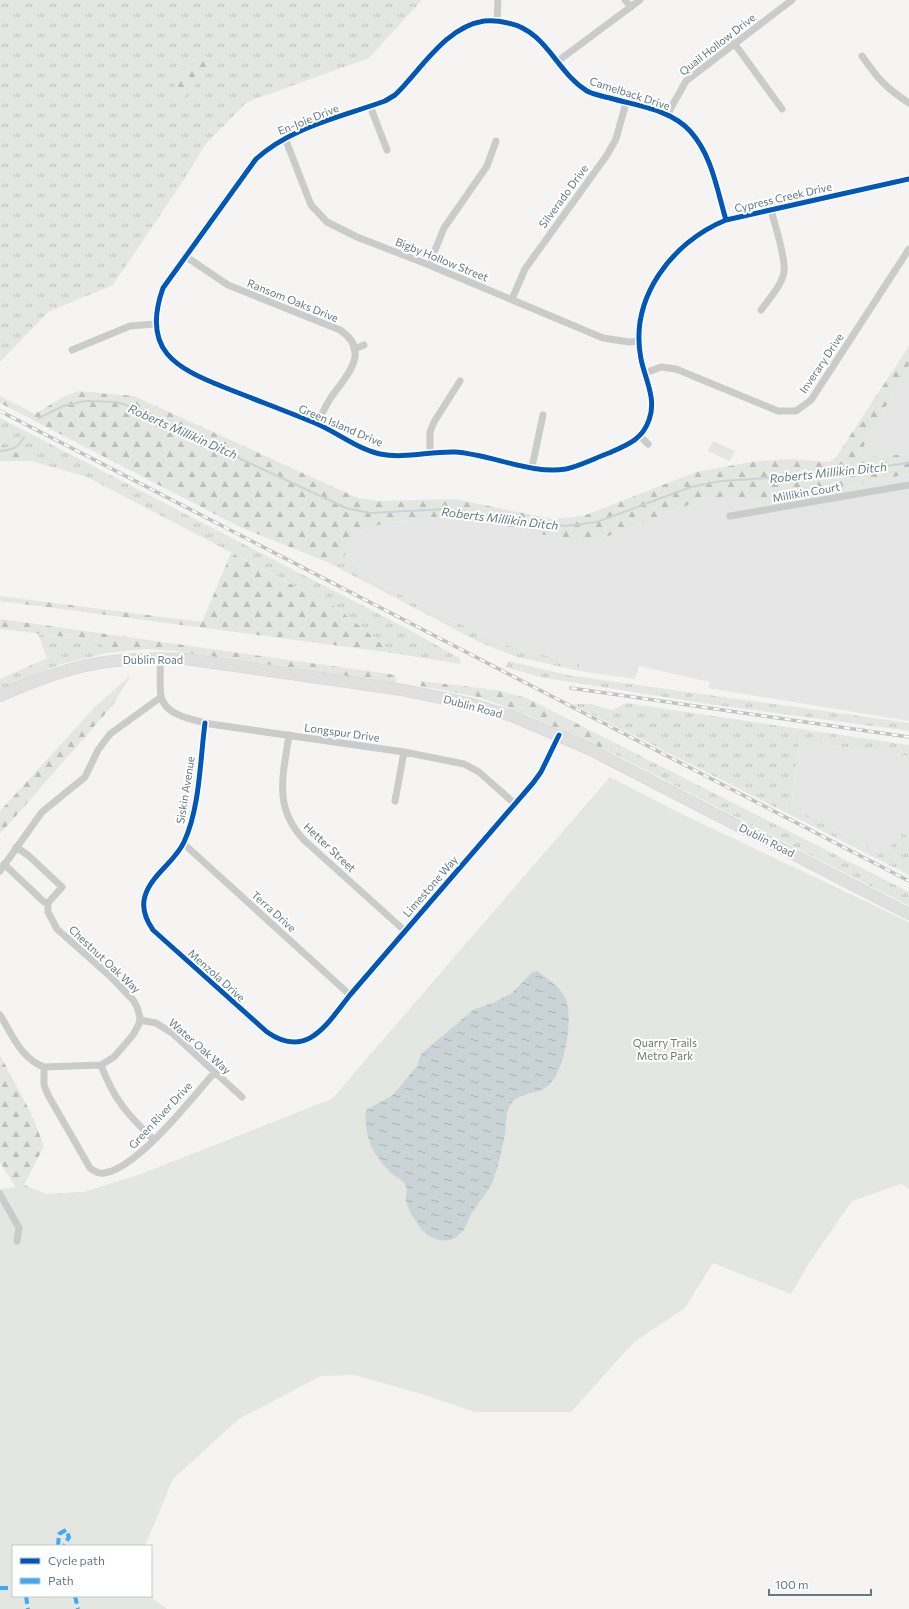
<svg xmlns="http://www.w3.org/2000/svg" width="909" height="1609" font-family="Commissioner,sans-serif">
<defs>
<pattern id="grass-tufts" width="24" height="20" patternUnits="userSpaceOnUse"><rect width="24" height="20" fill="#e4e7e1"/><path d="M3 7l-1-3M5 7V3M7 7l1-3M15 17l-1-3M17 17v-4M19 17l1-3" fill="none" stroke="#bcc0bc"/></pattern>
<pattern id="forest-firs" width="22" height="20" patternUnits="userSpaceOnUse"><rect width="22" height="20" fill="#e4e7e1"/><path d="M5 1l3.5 6h-7zM16 11l3.5 6h-7z" fill="#bcc0bc"/></pattern>
<pattern id="water-ripples" width="26" height="14" patternUnits="userSpaceOnUse"><rect width="26" height="14" fill="#cad4d6"/><path d="M2 4q2-2 4 0t4 0M15 11q2-2 4 0t4 0" fill="none" stroke="#a8b1b3"/></pattern>
</defs>
<rect width="100%" height="100%" fill="#f5f4f3"/>
<!-- built -->
<path fill="#e5e6e5" d="M909,365v89l-52,4z
M909,474v247l-201,-33 2,-6 -71,-16 -4,13 -55,-8 -1,-7 -78,-20 -123,-60 -33,-29 1,-11 17,-14 25,-8 67,-6 123,26 20,-2 108,-42 25,-3 33,6z
M799,741l110,15v83l-9,-9 -14,26 -95,-49z"/>
<!-- grass -->
<path fill="url(#grass-tufts)" d="M0,0h422l-53,58 -122,44 -42,43 -22,36 -70,104 -65,27 -48,50z
M0,418l406,210 55,31 -1,5 -67,-11 -56,-45 -250,-131 -56,-16 -31,-18z
M345,555l33,29 123,60 78,20 1,7 -63,-14 -38,-15 -150,-79z
M38,634l61,7 8,12 -49,12 -58,26v-12l47,-21z
M508,661l59,14 342,48v8l-201,-27 -169,-27 -33,-10z
M626,703l283,42v11l-110,-15 -8,66 95,49 14,-26 9,9v36l-337,-171h19l21,6z
M619,745l290,147v14l-295,-152 4,-5z"/>
<!-- forest -->
<path fill="url(#forest-firs)" d="M206,56l7,6 -11,16 -19,20 -8,-2c-2,-17 6,-26 16,-39z
M909,346v19l-52,93 52,-4v20l-145,27 -33,-5 -25,2 -108,42 -20,2 -123,-26 -67,6 -25,8 -17,14 -1,11 -16,8 -91,-37 -238,-123v-7l35,18 28,-17 15,-6 56,5 224,102 20,3 76,-2 99,20 30,-3 113,-44 55,-10 36,-3 42,3 7,-5z
M0,443l31,18h-31z
M231,553l106,55 56,45 -393,-52v-5l202,26z
M0,619l396,56v8l-221,-32 -29,-2 -39,4 -8,-12 -99,-12z
M131,675l-18,30 -113,129v-23l94,-103z
M421,681l75,9 31,8 92,47 -1,4 -4,5 -91,-41 -45,-16 -58,-11z
M610,777l-262,318 -73,52 -244,65 -31,-50v-107l31,58 13,33 -20,39 22,9 38,-2 55,-17 193,-76z"/>
<!-- park -->
<path fill="#e4e7e1" d="M713,441l22,10 -5,10 -22,-10z
M610,777l70,36 229,109v267l-8,-5 -49,17 -43,62 -18,31 -78,-31 -28,45 -51,34 -63,70h-96l-54,-18 -66,-19 -34,1 -82,43 -66,60 -28,67h-132v50h138v-12l2,15 14,10h-167v-420l24,-3 22,8 38,-2 55,-17 193,-76z"/>
<!-- water -->
<path fill="url(#water-ripples)" d="M537,971c10,7 20,14 27,24 11,19 1,74 -14,89 -14,14 -36,4 -43,29 -1,6 -1,14 -2,21 -3,15 -6,30 -11,44 -4,12 -14,23 -21,33 -4,6 -7,17 -11,21 -14,17 -37,6 -45,-9 -4,-6 -10,-16 -11,-22 -1,-5 2,-9 0,-15 -2,-6 -11,-9 -16,-14 -17,-17 -27,-37 -24,-62l27,-15 24,-29 4,-12 52,-44 22,-8 17,-9 19,-20z"/>
<g fill="none" stroke-linecap="round" stroke-linejoin="round">
<!-- stream -->
<path stroke="#cad4d6" stroke-width="2" d="M39,418l24,-12 22,-5 31,1 26,8 88,44 116,54 24,5 76,-4 119,17 32,-4 94,-35 30,-6 94,-6 94,-12
M0,451c12,-1 18,-3 24,-14"/>
<defs>
<path id="primary" d="M0,696c68,-31 110,-40 186,-37l217,31 68,14 41,12 77,33 320,165"/>
</defs>
<!-- primary casing -->
<use href="#primary" stroke="#d1d1d1" stroke-width="12"/>
<!-- street -->
<path stroke="#cacccc" stroke-width="7" d="M625,0l6,7
M497,21l1,-21
M734,43l48,66
M862,56c16,23 24,32 47,47
M558,61l82,-61
M370,106l17,44
M667,115l19,-34 106,-81
M285,138l26,67 16,17 30,15 72,28 174,73 26,4 10,-1
M726,220c-9,-30 -14,-65 -36,-89 -20,-22 -53,-25 -80,-33 -8,-2 -16,-3 -23,-7 -31,-19 -40,-60 -79,-68 -8,-2 -15,-3 -24,-2 -39,6 -63,49 -89,74l-10,6c-44,16 -94,26 -129,58l-93,129c-22,62 12,80 63,100 30,12 60,23 89,35 22,9 42,26 65,31 25,5 50,-3 75,-2 35,2 77,23 111,17 14,-3 29,-11 43,-16 18,-8 33,-13 40,-33 8,-21 -4,-41 -8,-61 -12,-61 31,-117 85,-139l183,-41
M185,256l43,29 112,45c33,22 4,48 -10,69 -5,8 -9,17 -13,25
M429,265l15,-37 43,-62 9,-25
M512,299l13,-30 82,-114 9,-16 10,-36
M761,310c8,-11 21,-25 23,-38 2,-14 -9,-47 -13,-62
M354,349l10,-4
M72,350l58,-24 25,-2
M645,373l16,-6 15,2 102,42h18l15,-11 98,-151
M640,436l8,8
M430,454v-22l4,-10 26,-41
M532,467l11,-52
M730,516l179,-31
M160,658c1,12 -1,26 1,38 4,20 33,24 49,28l194,28 60,12 15,8 35,31
M205,723c-5,37 -5,85 -21,119 -9,20 -33,33 -39,54 -4,13 1,24 8,34l114,102c40,28 60,-8 83,-37l183,-212 8,-11 18,-37
M289,735c-6,41 -16,72 15,105l101,91
M395,801l9,-49
M184,844l166,151
M4,864l40,38 4,1 14,-16 -33,-31 -13,-9
M0,871l42,-59 43,-35 13,-27 12,-16 51,-37
M0,1015c12,19 21,44 44,52l57,-2 13,-8 19,-22 6,-11 1,-7 -3,-10 -4,-7 -21,-22 -55,-49 -9,-17v-9
M140,1020l16,3 16,10 70,64
M101,1065c13,35 27,50 53,75
M44,1067v18l4,10 42,73c4,3 8,6 14,5 33,-4 88,-75 110,-100
M0,1194l19,34 -2,13"/>
<!-- primary -->
<use href="#primary" stroke="#dfe0df" stroke-width="11"/>
<defs>
<path id="rail" d="M0,411l909,470
M571,688l338,49"/>
</defs>
<!-- rail casing -->
<use href="#rail" stroke="#c0c2c3" stroke-width="3.5"/>
<!-- rail -->
<use href="#rail" stroke="#fff" stroke-width="2" stroke-dasharray="6" stroke-linecap="butt"/>
<!-- quiet -->
<path stroke="#3fa9f5" stroke-width="4" stroke-dasharray="8 4" stroke-linecap="butt" d="M58,1546l1,-12 7,-4 3,7 -5,9
M0,1588h13
M26,1596l2,13
M75,1596l3,13"/>
<defs>
<path id="cycleway" d="M726,220c-9,-30 -14,-65 -36,-89 -20,-22 -53,-25 -80,-33 -8,-2 -16,-3 -23,-7 -31,-19 -40,-60 -79,-68 -8,-2 -15,-3 -24,-2 -39,6 -63,49 -89,74l-10,6c-44,16 -94,26 -129,58l-93,129c-22,62 12,80 63,100 30,12 60,23 89,35 22,9 42,26 65,31 25,5 50,-3 75,-2 35,2 77,23 111,17 14,-3 29,-11 43,-16 18,-8 33,-13 40,-33 8,-21 -4,-41 -8,-61 -12,-61 31,-117 85,-139l183,-41
M205,723c-5,37 -5,85 -21,119 -9,20 -33,33 -39,54 -4,13 1,24 8,34l114,102c40,28 60,-8 83,-37l183,-212 8,-11 18,-37"/>
</defs>
<!-- cycleway casing -->
<use href="#cycleway" stroke="#fff" stroke-width="8"/>
<!-- cycleway -->
<use href="#cycleway" stroke="#0057b8" stroke-width="5"/>
</g>
<g text-anchor="middle" dominant-baseline="central" stroke-width="4" stroke-linejoin="round" paint-order="stroke">
<!-- street labels -->
<g font-size="11" fill="#637984" stroke="#fff">
<text transform="translate(717 44) rotate(-38)">Quail Hollow Drive</text>
<text transform="translate(630 93) rotate(18)">Camelback Drive</text>
<text transform="translate(308 119) rotate(-22)">En-Joie Drive</text>
<text transform="translate(563 196) rotate(-54)">Silverado Drive</text>
<text transform="translate(783 197) rotate(-13)">Cypress Creek Drive</text>
<text transform="translate(442 259) rotate(22)">Bigby Hollow Street</text>
<text transform="translate(293 300) rotate(22)">Ransom Oaks Drive</text>
<text transform="translate(821 363) rotate(-56)">Inverary Drive</text>
<text transform="translate(341 425) rotate(23)">Green Island Drive</text>
<text transform="translate(806 492) rotate(-10)">Millikin Court</text>
<text x="153" y="659">Dublin Road</text>
<text transform="translate(473 706) rotate(15)">Dublin Road</text>
<text transform="translate(342 732) rotate(8)">Longspur Drive</text>
<text transform="translate(185 790) rotate(-81)">Siskin Avenue</text>
<text transform="translate(767 840) rotate(27)">Dublin Road</text>
<text transform="translate(330 847) rotate(43)">Hetter Street</text>
<text transform="translate(430 886) rotate(-49)">Limestone Way</text>
<text transform="translate(274 911) rotate(42)">Terra Drive</text>
<text transform="translate(105 959) rotate(43)">Chestnut Oak Way</text>
<text transform="translate(217 975) rotate(42)">Menzola Drive</text>
<text transform="translate(200 1046) rotate(41)">Water Oak Way</text>
<text transform="translate(160 1115) rotate(-47)">Green River Drive</text>
</g>
<!-- park labels -->
<g font-size="11" fill="#6a7b62" stroke="#fff">
<text x="665" y="1042">Quarry Trails<tspan x="665" dy="13">Metro Park</tspan></text>
</g>
<!-- water labels -->
<g font-size="12" font-style="italic" fill="#5f7b81" stroke="#fff">
<text transform="translate(183 431) rotate(24)">Roberts Millikin Ditch</text>
<text transform="translate(828 472) rotate(-6)">Roberts Millikin Ditch</text>
<text transform="translate(500 518) rotate(7)">Roberts Millikin Ditch</text>
</g>
</g>
<!-- legend -->
<rect x="12" y="1545" width="140" height="52" fill="#ffffff" stroke="#c1c9ce"/>
<rect x="20" y="1558" width="20" height="6" fill="#0057b8" stroke="#c1c9ce"/>
<text x="48" y="1565" font-size="12" fill="#637984">Cycle path</text>
<rect x="20" y="1578" width="20" height="6" fill="#3fa9f5" stroke="#c1c9ce"/>
<text x="48" y="1585" font-size="12" fill="#637984">Path</text>
<!-- scale -->
<path d="M769 1589v6h102v-6" fill="none" stroke="#637984" stroke-width="2"/>
<text x="775" y="1589" font-size="12" fill="#637984" stroke="#ffffff" stroke-width="3" paint-order="stroke">100 m</text>
</svg>
